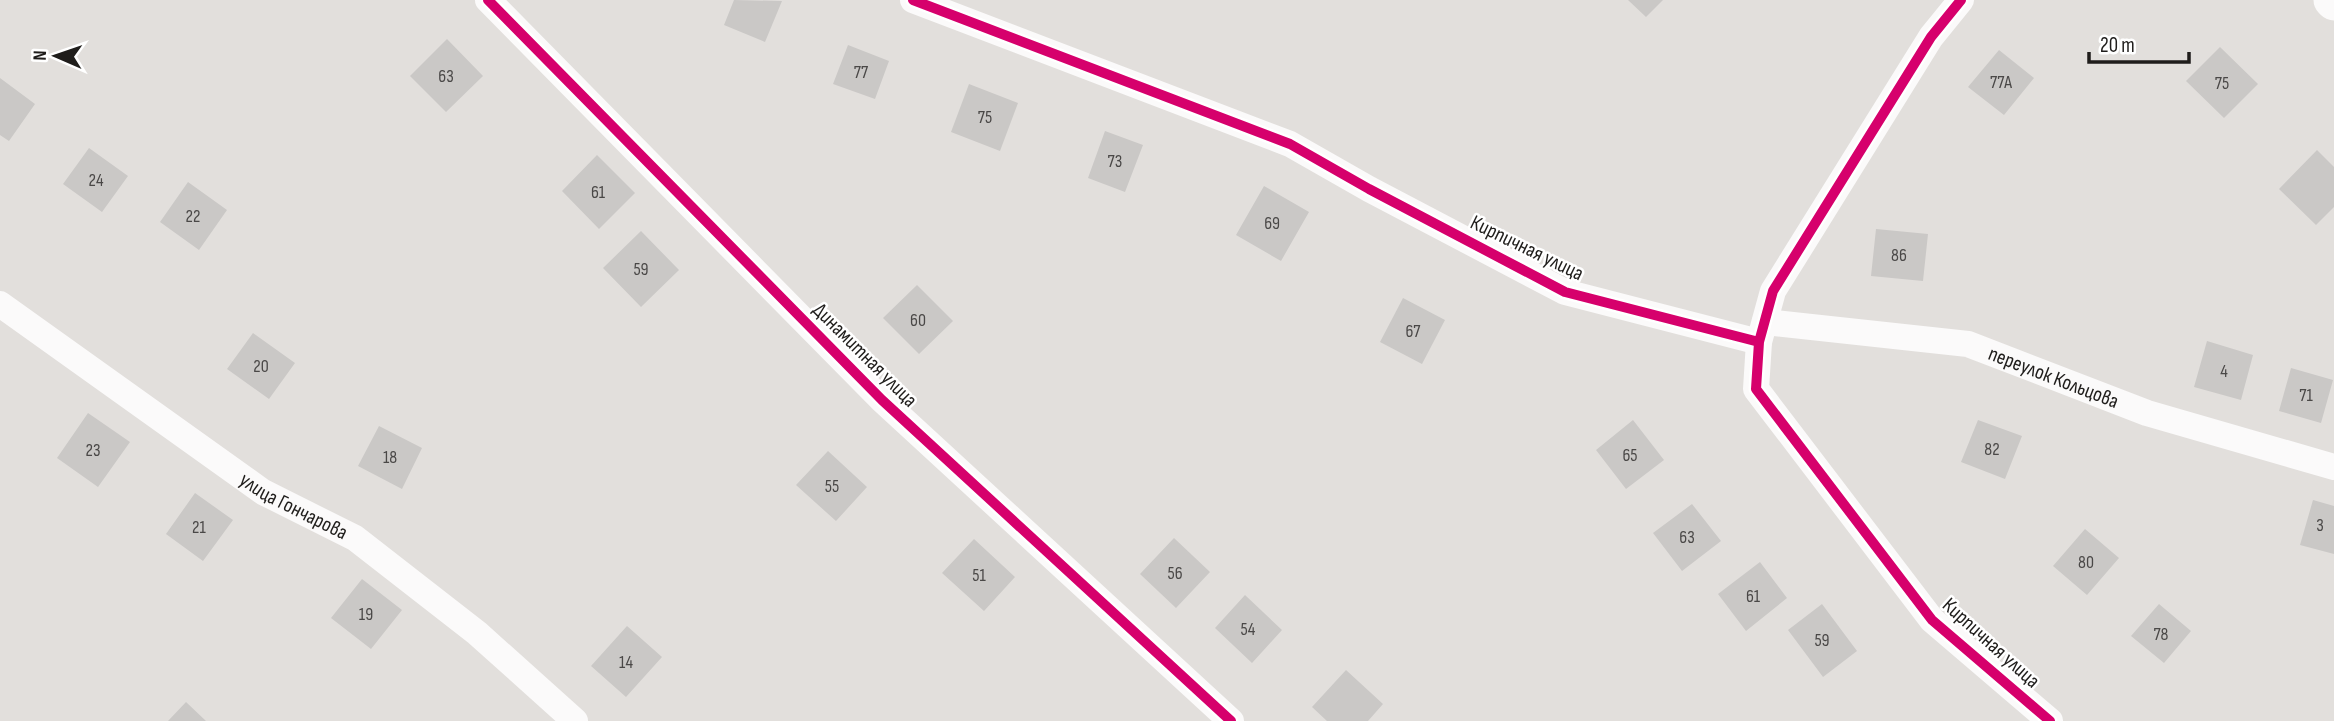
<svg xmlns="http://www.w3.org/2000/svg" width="2334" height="721" font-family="'Sofia Sans Condensed',sans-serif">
<rect width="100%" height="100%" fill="#e2dfdc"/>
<!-- building -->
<path fill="#cac8c6" d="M734,0l48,1 -17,41 -41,-17z
M1628,0h35l-17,17z
M447,39l36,37 -37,36 -36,-36z
M848,45l41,16 -14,38 -42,-15z
M2220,47l38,37 -34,34 -38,-37z
M1999,50l35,28 -30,37 -36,-28z
M0,78l35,26 -26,37 -9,-6z
M969,84l49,19 -18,48 -49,-19z
M1105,131l38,14 -18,47 -37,-14z
M89,148l39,28 -26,36 -39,-28z
M2317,150l17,17v40l-18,18 -37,-36z
M597,155l38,38 -36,36 -37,-38z
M188,182l39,28 -28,40 -39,-28z
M1264,186l45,26 -28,49 -45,-26z
M1876,229l52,5 -5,47 -52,-5z
M641,231l38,39 -38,37 -38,-39z
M917,285l36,36 -34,33 -36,-36z
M1403,298l42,22 -23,44 -42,-22z
M253,333l42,30 -26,36 -42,-30z
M2207,341l46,14 -12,45 -47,-13z
M2291,368l42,12 -12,43 -42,-12z
M88,413l42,29 -32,45 -41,-29z
M1633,420l31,40 -38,29 -30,-39z
M1978,420l44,16 -17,43 -44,-17z
M379,426l43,22 -20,41 -44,-23z
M828,451l39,36 -31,34 -40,-36z
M195,493l38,27 -30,41 -37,-27z
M2313,500l21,6v48l-34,-9z
M1692,504l29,37 -39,30 -29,-38z
M2085,529l34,29 -32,37 -34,-29z
M1174,538l36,34 -34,36 -36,-34z
M974,539l41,38 -31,34 -42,-38z
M1760,562l27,36 -41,33 -28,-37z
M362,579l40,31 -31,39 -40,-31z
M1245,595l37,35 -30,33 -37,-35z
M1822,604l35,47 -34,26 -35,-47z
M2159,604l32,27 -27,32 -33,-27z
M627,626l35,31 -36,40 -35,-31z
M1346,670l37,34 -15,17h-41l-15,-14z
M186,702l20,19h-38z"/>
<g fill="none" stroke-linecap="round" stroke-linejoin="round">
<!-- street -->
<g stroke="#fbfafa" stroke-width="26">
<path d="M488,0l394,400 349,321"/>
<path d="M913,0l377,144 79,45 196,103 194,50"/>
<path d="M1961,0l-30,37 -158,254 -14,51 -3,47 176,231 118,101"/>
<path id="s1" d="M0,304l263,188 92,46 122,95 98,88"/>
<path id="s2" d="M1765,322l203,22 179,69 187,54"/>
</g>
<!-- secondary -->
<path stroke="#fbfafa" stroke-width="37" d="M2332,0l2,2"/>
<defs>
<path id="cycleway" d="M488,0l394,400 349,321
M913,0l377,144 79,45 196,103 194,50
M1961,0l-30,37 -158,254 -14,51 -3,47 176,231 118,101"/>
</defs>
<!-- cycleway casing -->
<use href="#cycleway" stroke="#fff" stroke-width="15"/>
<!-- cycleway -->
<use href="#cycleway" stroke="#d6006c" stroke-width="10"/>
</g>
<g text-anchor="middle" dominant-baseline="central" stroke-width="5" stroke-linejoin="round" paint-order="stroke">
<!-- number labels -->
<g font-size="18" fill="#4a4847">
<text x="861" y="72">77</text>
<text x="446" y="76">63</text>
<text x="2001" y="82">77А</text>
<text x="2222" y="83">75</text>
<text x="985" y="117">75</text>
<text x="1115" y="161">73</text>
<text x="96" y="180">24</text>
<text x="598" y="192">61</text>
<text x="193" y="216">22</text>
<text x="1272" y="223">69</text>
<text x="1899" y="255">86</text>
<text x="641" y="269">59</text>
<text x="918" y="320">60</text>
<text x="1413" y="331">67</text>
<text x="261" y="366">20</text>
<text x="2224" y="371">4</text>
<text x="2306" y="395">71</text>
<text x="1992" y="449">82</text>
<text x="93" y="450">23</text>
<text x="1630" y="455">65</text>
<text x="390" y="457">18</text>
<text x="832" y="486">55</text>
<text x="2320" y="525">3</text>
<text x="199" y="527">21</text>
<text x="1687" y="537">63</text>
<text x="2086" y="562">80</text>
<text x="1175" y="573">56</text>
<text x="979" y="575">51</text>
<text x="1753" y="596">61</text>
<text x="366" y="614">19</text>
<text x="1248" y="629">54</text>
<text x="2161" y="634">78</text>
<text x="1822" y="640">59</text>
<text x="626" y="662">14</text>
</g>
<!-- street labels -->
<g font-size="21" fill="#1f1d1b" stroke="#fff">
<text transform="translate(1527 248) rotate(26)">Кирпичная улица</text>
<text transform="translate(865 355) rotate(45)">Динамитная улица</text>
<text stroke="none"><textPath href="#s2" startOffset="296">переулок Кольцова</textPath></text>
<text stroke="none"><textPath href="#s1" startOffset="357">улица Гончарова</textPath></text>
<text transform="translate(1991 643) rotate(42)">Кирпичная улица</text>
</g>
</g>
<!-- north arrow -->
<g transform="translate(56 56) rotate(272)" stroke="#ffffff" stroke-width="5" paint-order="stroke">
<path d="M0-5L12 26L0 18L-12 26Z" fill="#1f1d1b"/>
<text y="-10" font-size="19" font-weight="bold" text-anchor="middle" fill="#1f1d1b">N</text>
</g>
<!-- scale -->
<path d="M2089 52v10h100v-10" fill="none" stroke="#1f1d1b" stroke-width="3.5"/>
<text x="2100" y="52" font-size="21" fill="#1f1d1b" stroke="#ffffff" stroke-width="5" paint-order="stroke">20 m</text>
</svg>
